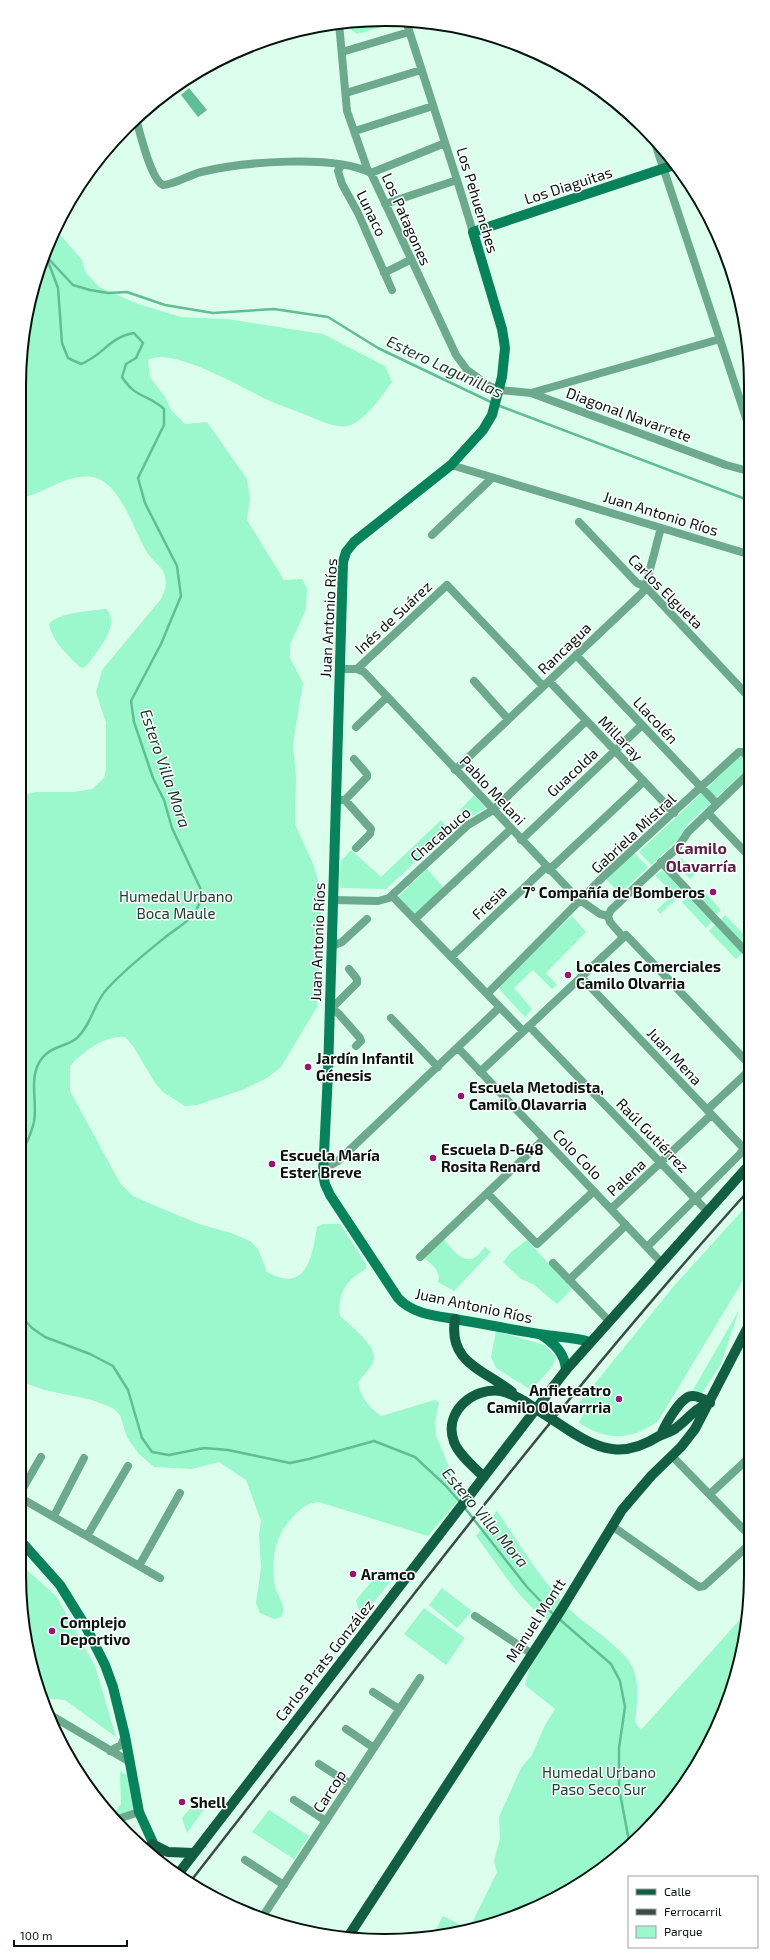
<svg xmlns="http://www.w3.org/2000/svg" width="770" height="1960" font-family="'Exo 2',sans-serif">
<rect width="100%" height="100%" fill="#dbffec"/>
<!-- green -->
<path fill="#9af8cc" d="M361,20l30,1 -3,4 -31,9 -7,-5 -2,-7z
M56,230l26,30 3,12 14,15 39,17 43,13 46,2 96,15 62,32 7,16c-11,15 -23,33 -39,42 -13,7 -32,-3 -44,-8 -12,-5 -25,-9 -37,-14 -24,-11 -101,-57 -124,-42l2,17 15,20 6,13 14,14 22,-2 40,57 3,20 -3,21 37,60 18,-1 5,9 -1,21 -16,36v13l13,25 -10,61 3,33 -1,47 19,42 8,29 -5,112 -36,60 -14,11 -25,12 -45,15 -12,1 -22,-14 -8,-9 -22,-37 -8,-9c-20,-2 -42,15 -55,29v25l50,92 13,13 18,8 48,20 32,9 19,8 8,8 9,23c40,22 45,-15 50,-45l6,-3h17l26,40v5c-19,11 -29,23 -26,47 10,9 36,29 34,43 -1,7 -11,17 -16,23 2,15 11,25 23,34l54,-16 4,2 -4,21 1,12 19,47 6,9v6l-33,39 -109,-34c-13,1 -19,7 -28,17 -17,18 -20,43 -16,67 2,10 13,21 6,31l-7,2 -14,-6 -4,-10 5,-35 -2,-33 2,-14 -15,-41 -27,-18 -27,7 -38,-2 -16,-14 -11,-16 -7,-22 -7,-7 -21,-8 -47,-10 -26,-9v-585l17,-4h38l18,-3 12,-11 2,-10v-45l-10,-31 6,-22 59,-71c4,-8 6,-14 4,-23 -2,-9 -12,-15 -17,-22 -14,-21 -27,-73 -56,-77 -27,-4 -48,18 -73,21v-113l19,-117z
M106,609c16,14 -9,42 -18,55l-5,4 -3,-1c-12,-11 -28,-26 -31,-43 10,-12 42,-13 57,-15z
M749,744v23l-62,58 -10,16 -26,24 -12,-13 68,-64 34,-33z
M474,795l12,13 -14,8 -4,-4 -9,-1z
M441,820l8,11 -63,58 -45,-1 -2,-5 2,-22 10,-11 30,27z
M634,853l14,14 -28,27 -14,-15z
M681,858l14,16 -5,5 -15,-16z
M427,869l17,19 -29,27 -17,-18z
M662,871l4,2 18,19 -24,22 -3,-4 16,-16 -18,-19z
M701,888l20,22 -5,5 -21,-22z
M688,897l24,25 -6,6 -24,-26z
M725,915l24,25v7l-1,2 -29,-28z
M572,916l14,16 -40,41 11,12 -5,4 -19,-19 -19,18 18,21 -7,8 -25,-27v-8z
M715,925l27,28 -6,6 -27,-28z
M750,1202v67l-92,152c-28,20 -50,20 -79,2l6,-13 -6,-7 95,-117z
M443,1238c7,8 18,26 31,20 4,-2 8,-8 11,-11l6,5 -37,39 -16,-9c4,-11 -7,-18 -15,-25z
M527,1240l45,49 -15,15 -24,-20 -12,-5 -18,-17 8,-10z
M739,1310l-18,54 -19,29 -9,-3z
M496,1331l49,14 11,12 -4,10 -21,23 -35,-22 -5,-11z
M497,1511c25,36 55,88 90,113 12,9 41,30 46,44 7,18 4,35 2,54l6,8 103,-115 -12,77 -57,106 -87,81 -63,34 -68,21 -24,1 10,-19 26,13 28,-57 -3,-11 6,-22 -1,-22 22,-49 11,-13 13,-30 10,-16 -30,-24 5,-19 17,-26 7,-15c-33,-20 -55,-59 -78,-89z
M19,1565l9,6 28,25 39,70 21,71 -51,-37 -24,-2 -22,-123z
M375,1577h19l-33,41 -5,-18z
M442,1588l30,23 -15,17 -28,-23z
M424,1608l41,30 -19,27 -42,-31z
M120,1771l7,4 6,35 -2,2 -17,6 -2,-2 9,-12z
M210,1801l-23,32 -5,-15 13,-15z
M269,1810l40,26 -15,23 -42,-27z"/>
<!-- water -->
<path fill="#60be94" d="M189,88l18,22 -9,7 -17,-22z"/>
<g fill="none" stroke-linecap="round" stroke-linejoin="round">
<!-- stream -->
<path stroke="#60be94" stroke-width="2.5" d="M44,254l29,31 17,5 18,3 19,-1 38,13 48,8 61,-4 54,8 50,31 115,55
M497,405l251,95
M19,1155c8,-10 12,-21 15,-33 4,-22 -7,-46 9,-65 9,-11 23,-10 34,-19 15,-14 16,-34 30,-49 18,-20 40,-37 61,-54 8,-6 18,-12 24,-19 6,-7 8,-14 11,-22l-31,-66 -8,-28 -11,-22 -19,-56 -3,-21 30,-57 20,-48 -4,-30 -32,-63 -7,-25 26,-53v-16c-16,-15 -28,-10 -42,-32l4,-13 10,-6 7,-15 -9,-10c-25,4 -30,22 -53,31l-13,-6 -6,-15 -4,-55 -12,-32
M19,1314l13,14 13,9 45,17 23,12 15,24 14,48 10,14 17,3 35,-7 24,2 62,13 19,-4 65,-18 41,16 30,28 16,18
M464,1507l63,80 27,28
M558,1618l53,46 9,17 5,26 -6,41v40l10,53"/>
<!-- street -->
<path stroke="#6da98c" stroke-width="8" d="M406,21l51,159 16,52
M339,23l8,88 21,60
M342,52l67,-20
M346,93l75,-23
M136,119c4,14 15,61 27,66 7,1 29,-11 38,-13 41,-10 133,-18 170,1l85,182 11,15 22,16 10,4 32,3 195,72 22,6
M355,131l78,-25
M653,137l95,287
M341,165l-3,6 4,13 16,29 34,77
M371,173l74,-30
M385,204l72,-24
M384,273l26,-13
M531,393l189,-54
M451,465l297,89
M579,522l58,61 9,4 103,110
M432,535l60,-57
M576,655l141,149
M340,669h17l7,3 213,226 23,16 8,2
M357,669l90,-84 96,101
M474,681l34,38
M549,681l125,132
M356,727l31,-30
M455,770l187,-177c5,-8 15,-52 19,-65
M336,800h9l26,29 -1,5 -14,14
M345,800l22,-23v-3l-13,-15
M708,813l41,43
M521,840l121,-115
M661,862l88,93
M549,870l95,-89
M392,896l131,135
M333,900l45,1 11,-3 79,-73 25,-15 93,-89
M608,916l3,-6 67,-63 10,-15 61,-59
M608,916l2,6 13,15
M415,919l96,-90
M332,946l10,-4 25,-23
M451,957l95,-90
M581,977l169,178
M487,994l117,-118 135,-124h4l6,6
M330,1007l5,-2 22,-22v-4l-8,-10
M330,1007l9,7 21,24 1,3 -5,5
M391,1018l47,49
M529,1026l178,185
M458,1048l203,214
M480,1072l146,-137 124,130
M707,1110l43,-40
M324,1169l14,-8 162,-154
M487,1193l50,51 57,-53
M611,1209l100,-94
M647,1247l93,-93 10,-13
M420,1257l124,-118
M553,1263l56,58
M569,1280l57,-55
M672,1456l79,81
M710,1494l41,-38
M19,1495l22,-38
M19,1497l141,81
M54,1516l30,-58
M612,1526l87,61 5,-1 47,-43
M87,1536l41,-70
M139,1566l41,-73
M475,1616l57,38
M373,1692l26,17
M47,1713l83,49
M346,1729l28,19
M110,1751l11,-6 4,-9
M319,1764l31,20
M294,1800l32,21
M115,1820l24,-8
M245,1860l39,25
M261,1919l159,-241"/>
<!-- secondary -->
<path stroke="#08825a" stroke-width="10" d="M540,1334c14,9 25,19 26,36
M590,1342c-17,-5 -34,-5 -51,-8 -26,-4 -53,-10 -79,-14 -21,-4 -47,-5 -62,-22l-68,-103 -5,-11 -2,-10 5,-101 15,-511 3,-10 8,-10 97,-77 32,-35 9,-15 10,-38 3,-29 -3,-19 -29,-97 201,-67
M19,1539l41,46 26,42 19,38 8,22 12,49 14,76 20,44"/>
<!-- primary -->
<path stroke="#125e42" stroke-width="10" d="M455,1319c-7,44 28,50 57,73
M570,1431c32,21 56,26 89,5 6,-3 12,-4 17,-8 14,-10 17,-19 34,-25
M661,1435c4,-10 20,-39 31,-39 6,-1 13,4 18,7
M484,1477c-10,-10 -25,-22 -30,-35 -11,-30 19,-55 47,-51 9,2 16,6 23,10
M152,1844l16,8 26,1
M179,1873l387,-503 184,-206
M348,1937l213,-327 61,-100 30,-35 29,-28 14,-18 55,-106"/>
<!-- rail -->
<path stroke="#394b42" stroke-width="2.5" d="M190,1882c183,-234 361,-473 560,-693"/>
<!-- primary-bridge -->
<path stroke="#125e42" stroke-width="10" d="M524,1401l46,30"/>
</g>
<!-- markers -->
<g fill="#931671" stroke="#fff" stroke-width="1.5">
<circle cx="713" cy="892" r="4"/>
<circle cx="568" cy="975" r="4"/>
<circle cx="308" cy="1067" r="4"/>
<circle cx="461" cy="1096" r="4"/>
<circle cx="433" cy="1158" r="4"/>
<circle cx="272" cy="1164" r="4"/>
<circle cx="619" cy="1399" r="4"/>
<circle cx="353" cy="1574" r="4"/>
<circle cx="52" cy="1631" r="4"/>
<circle cx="182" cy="1802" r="4"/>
</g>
<g text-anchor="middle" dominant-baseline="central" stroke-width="3" stroke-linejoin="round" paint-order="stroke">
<!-- street labels -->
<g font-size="15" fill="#07140e" stroke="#fff">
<text transform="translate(568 185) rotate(-18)">Los Diaguitas</text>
<text transform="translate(478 200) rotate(73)">Los Pehuenches</text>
<text transform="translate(372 213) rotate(64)">Lunaco</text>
<text transform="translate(407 219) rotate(66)">Los Patagones</text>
<text transform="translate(629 414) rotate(20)">Diagonal Navarrete</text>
<text transform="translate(661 513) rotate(17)">Juan Antonio Ríos</text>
<text transform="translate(666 591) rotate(45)">Carlos Elgueta</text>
<text transform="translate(393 617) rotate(-43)">Inés de Suárez</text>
<text transform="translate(328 618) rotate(-87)">Juan Antonio Ríos</text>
<text transform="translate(564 648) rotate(-44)">Rancagua</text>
<text transform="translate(656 720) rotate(47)">Llacolén</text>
<text transform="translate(621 738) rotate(46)">Millaray</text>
<text transform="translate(572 772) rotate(-43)">Guacolda</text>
<text transform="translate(493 790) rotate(47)">Pablo Melani</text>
<text transform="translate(633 833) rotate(-43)">Gabriela Mistral</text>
<text transform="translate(440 834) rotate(-41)">Chacabuco</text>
<text transform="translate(489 902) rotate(-44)">Fresia</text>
<text transform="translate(317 942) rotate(-88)">Juan Antonio Ríos</text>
<text transform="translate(675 1056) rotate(47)">Juan Mena</text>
<text transform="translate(653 1135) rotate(46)">Raúl Gutiérrez</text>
<text transform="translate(578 1154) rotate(46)">Colo Colo</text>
<text transform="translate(626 1177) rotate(-43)">Palena</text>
<text transform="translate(474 1305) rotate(12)">Juan Antonio Ríos</text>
<text transform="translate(535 1620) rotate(-57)">Manuel Montt</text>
<text transform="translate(324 1660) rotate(-52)">Carlos Prats González</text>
<text transform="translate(329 1791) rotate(-57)">Carcop</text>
</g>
<!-- poi labels -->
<g font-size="15" font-weight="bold" fill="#07140e" stroke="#fff" text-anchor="start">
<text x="705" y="892" text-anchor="end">7° Compañía de Bomberos</text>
<text x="576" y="966">Locales Comerciales<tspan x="576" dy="17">Camilo Olvarria</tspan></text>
<text x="316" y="1058">Jardín Infantil<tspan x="316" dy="17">Génesis</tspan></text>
<text x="469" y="1087">Escuela Metodista,<tspan x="469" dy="17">Camilo Olavarria</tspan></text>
<text x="441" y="1149">Escuela D-648<tspan x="441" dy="17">Rosita Renard</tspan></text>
<text x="280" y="1155">Escuela María<tspan x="280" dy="17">Ester Breve</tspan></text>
<text x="611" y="1390" text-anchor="end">Anfieteatro<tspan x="611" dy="17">Camilo Olavarrria</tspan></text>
<text x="361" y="1574">Aramco</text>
<text x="60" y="1622">Complejo<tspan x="60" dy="17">Deportivo</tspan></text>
<text x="190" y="1802">Shell</text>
</g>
<!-- park labels -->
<g font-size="15" fill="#194130" stroke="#fff">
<text x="176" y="896">Humedal Urbano<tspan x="176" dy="17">Boca Maule</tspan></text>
<text x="599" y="1772">Humedal Urbano<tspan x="599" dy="17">Paso Seco Sur</tspan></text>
</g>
<!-- water labels -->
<g font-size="16" font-style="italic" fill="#103928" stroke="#fff">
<text transform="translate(445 366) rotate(25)">Estero Lagunillas</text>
<text transform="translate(166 768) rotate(71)">Estero Villa Mora</text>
<text transform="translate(486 1517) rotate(50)">Estero Villa Mora</text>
</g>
<!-- neighbourhood labels -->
<g font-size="16" font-weight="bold" fill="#5c2148" stroke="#fff">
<text x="701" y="847">Camilo<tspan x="701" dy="18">Olavarría</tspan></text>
</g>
</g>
<!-- crop -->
<path d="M0 0H770V1960H0ZM385 26H385A359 359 0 0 1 744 385V1575A359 359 0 0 1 385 1934H385A359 359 0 0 1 26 1575V385A359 359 0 0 1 385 26Z" fill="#fff" fill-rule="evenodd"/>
<path fill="none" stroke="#07140e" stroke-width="2" d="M385 26H385A359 359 0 0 1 744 385V1575A359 359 0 0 1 385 1934H385A359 359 0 0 1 26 1575V385A359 359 0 0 1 385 26Z"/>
<!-- legend -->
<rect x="628" y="1876" width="130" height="72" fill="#ffffff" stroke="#9ca19f"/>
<rect x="636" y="1889" width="20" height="6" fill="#125e42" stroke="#9ca19f"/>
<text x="664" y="1896" font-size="12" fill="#07140e">Calle</text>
<rect x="636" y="1909" width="20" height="6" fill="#394b42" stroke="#9ca19f"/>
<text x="664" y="1916" font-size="12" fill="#07140e">Ferrocarril</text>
<rect x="636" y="1926" width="20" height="12" fill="#9af8cc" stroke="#9ca19f"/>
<text x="664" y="1936" font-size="12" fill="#07140e">Parque</text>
<!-- scale -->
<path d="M14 1940v6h113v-6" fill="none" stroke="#07140e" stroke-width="2"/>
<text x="20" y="1940" font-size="12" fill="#07140e" stroke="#ffffff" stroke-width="3" paint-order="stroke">100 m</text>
</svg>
